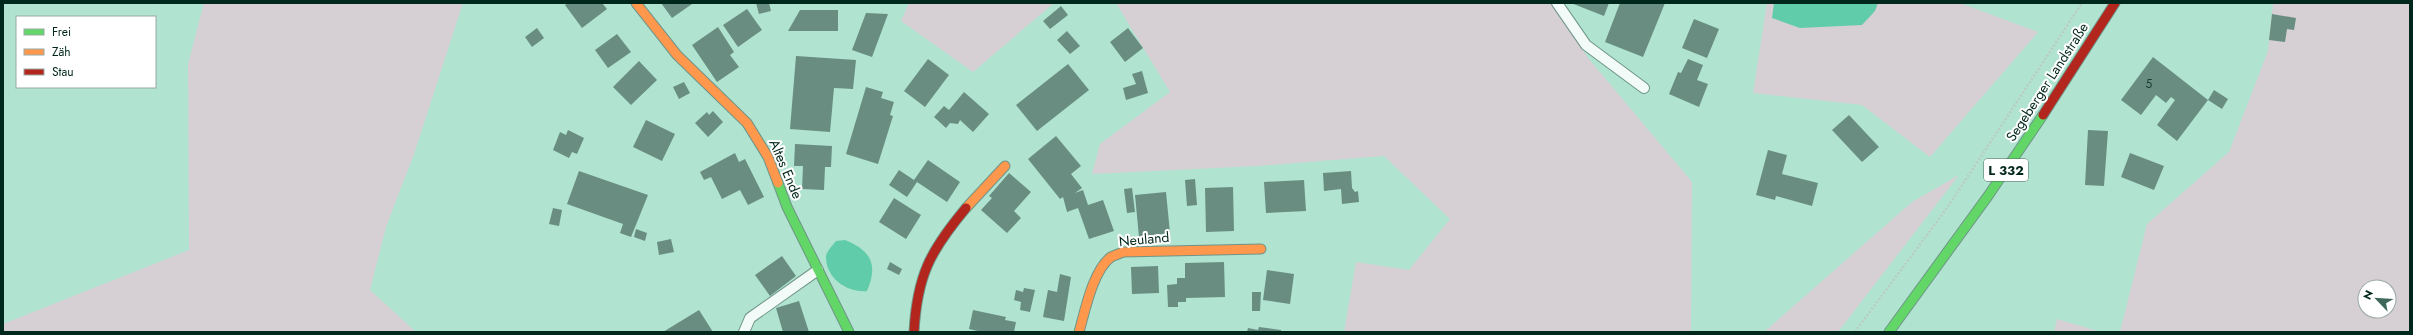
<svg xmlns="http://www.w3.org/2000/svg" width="2413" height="335" font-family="Jost,sans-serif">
<rect width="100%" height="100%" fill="#b0e3d0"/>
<!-- green -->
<path fill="#d6cfd4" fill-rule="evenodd" d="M204,3h259l-49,151 -28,73 -16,63 46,42h-413v-8l186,-74 -1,-186z
M909,3h145l-81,69 -72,-51z
M1116,3h435l38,56 103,123 -1,150h-347l12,-70 53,8 41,-51 -66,-63 -127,10 -165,8 8,-30 70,-52z
M1767,3h193l78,29 -108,125 -68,-52 -109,-12z
M2273,3h137v329h-290l27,-108 82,-72 39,-101zM2365,287h24v24h-24z
M1959,175l-121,157h-74l148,-130z
M2057,319l44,13h-47z"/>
<!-- water -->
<path fill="#61ccaa" d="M1774,3h104l-3,8 -13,14 -62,3 -28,-10z
M845,240c27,11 33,25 22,51 -19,2 -41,-12 -41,-34 0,-5 7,-12 10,-16z"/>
<!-- building -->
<path fill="#698d81" d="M568,3h34l5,6 -25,19 -17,-23z
M661,3h30l1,1 -20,14z
M756,3h13l2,8 -12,3z
M1571,3h38l-5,13z
M1620,3h45l-22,54 -38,-15z
M1061,6l7,9 -18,14 -7,-8z
M747,9l15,21 -24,17 -15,-22z
M800,10h38v21h-50z
M866,13l22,1 -16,43 -20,-7z
M2272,14l24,4 -2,12 -7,-1 -2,13 -16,-2z
M1694,19l25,10 -12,29 -25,-10z
M718,27l16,25 -4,3 9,12 -22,15 -25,-37z
M537,28l7,10 -12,9 -7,-10z
M1128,28l15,20 -18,14 -15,-20z
M1067,31l13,15 -10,8 -13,-14z
M617,34l14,18 -23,16 -13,-18z
M796,56l60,4 -3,29 -19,-1 -4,44 -40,-3z
M2153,57l55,43 6,-10 14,9 -6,10 -14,-9 -31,41 -20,-16 18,-25 -4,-3 -5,6 -10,-8 -15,20 -20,-15z
M928,59l21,16 -24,32 -21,-16z
M1688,59l15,6 -6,15 11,4 -9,23 -30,-13 9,-22 3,1z
M639,61l18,19 -26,25 -18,-18z
M1068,64l21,26 -52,41 -21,-26z
M1142,71l6,22 -22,7 -3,-12 13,-4 -4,-10z
M684,82l6,11 -11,6 -6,-12z
M866,87l17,5 -2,6 13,4 -4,13 3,1 -15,48 -32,-10z
M964,92l25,22 -16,18 -13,-12 -2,4 -8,-1 -4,5 -12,-11 10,-11 5,4z
M713,111l10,11 -15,15 -13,-14 12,-11 2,3z
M1849,115l30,32 -17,15 -30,-32z
M646,120l29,14 -13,27 -29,-14z
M568,130l16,8 -7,16 -5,-2 -3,6 -16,-8 7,-18 6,3z
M2088,130l20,1 -4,55 -19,-1z
M1056,136l25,30 -10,8 11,14 -7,5 8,-3 5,15 15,-5 11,31 -25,8 -11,-31 -11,4 -4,-15 -3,2 -32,-40z
M795,144l37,2 -1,21h-6l-1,23 -22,-1 1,-23h-9z
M1768,150l19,5 -5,19 36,9 -6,23 -36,-10 -1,4 -19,-5z
M735,153l4,9 6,-3 19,38 -16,8 -8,-15 -18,9 -11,-22 -7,3 -4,-8z
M2130,153l34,13 -10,24 -33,-13z
M928,160l32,22 -13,20 -30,-20 -10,15 -18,-12 10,-15 15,10z
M579,171l69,24 -17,42 -11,-4 3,-9 -56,-20z
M1351,171l1,17 3,4 3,-1 1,11 -17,2 -1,-15 -17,2 -1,-18z
M1009,173l22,19 -17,19 7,7 -14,15 -26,-23 11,-12 -3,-2z
M1195,179l2,26 -10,1 -2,-26z
M1304,180l2,31 -40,2 -2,-31z
M1233,187l1,44 -28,1 -1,-44z
M1132,188l3,24 -8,1 -3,-24z
M1166,192l4,41 -31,4 -4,-42z
M894,198l27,17 -15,24 -27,-17z
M553,208l9,2 -3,16 -10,-2z
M636,229l11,4 -2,8 -11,-4z
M671,239l3,13 -15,3 -2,-13z
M782,256l14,20 -26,20 -15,-21z
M890,262l12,7 -3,6 -12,-6z
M1224,262l1,35 -39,1v4h-8v5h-10l-1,-22 10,-1v-6h8v-15z
M1158,266l1,27 -27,1 -1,-27z
M1267,270l27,4 -4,30 -27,-4z
M1060,274l11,3 -7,44 -21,-4 5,-27 9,2z
M1024,288l11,2 -5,22 -10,-2 1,-8 -7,-2 2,-10 7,2z
M1252,292h9l-1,19h-8z
M799,301l10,31h-26l-7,-24z
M699,310l14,22h-50z
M973,310l33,7 -1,3 11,2 -2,10h-32l-13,-3z
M1259,327l22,3v2h-34l1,-4 10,2z"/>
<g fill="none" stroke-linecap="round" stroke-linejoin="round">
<defs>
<path id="lane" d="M1557,3l29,42 58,43
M744,332l6,-14 68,-48"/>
<path id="fast" d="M778,183l9,24 62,125
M1889,332l99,-136 55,-81"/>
<path id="slow" d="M636,3l41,52 70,68 21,34 10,26
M966,208l39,-42
M1079,332c6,-21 14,-62 32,-75 4,-2 8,-3 12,-5l138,-3"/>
<path id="jam" d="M2043,115l72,-112
M914,332c3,-56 16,-81 52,-124"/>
</defs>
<!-- lane casing -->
<use href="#lane" stroke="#6f9588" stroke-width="12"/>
<!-- fast casing -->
<use href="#fast" stroke="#6f9588" stroke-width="11"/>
<!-- slow casing -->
<use href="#slow" stroke="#6f9588" stroke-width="11"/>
<!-- jam casing -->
<use href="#jam" stroke="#6f9588" stroke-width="11"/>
<!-- path -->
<path stroke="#bbcbc5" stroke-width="2.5" stroke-dasharray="2 2" stroke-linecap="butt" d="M1855,332l92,-124 135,-205"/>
<!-- lane -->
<use href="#lane" stroke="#f3fbf8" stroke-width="10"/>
<!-- fast -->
<use href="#fast" stroke="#63d668" stroke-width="9"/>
<!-- slow -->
<use href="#slow" stroke="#ff974d" stroke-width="9"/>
<!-- jam -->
<use href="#jam" stroke="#b3261e" stroke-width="9"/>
</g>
<g text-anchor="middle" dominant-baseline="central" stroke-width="4" stroke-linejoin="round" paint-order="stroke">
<!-- number labels -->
<g font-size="12" fill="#1a4034">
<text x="2149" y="84">5</text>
</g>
<!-- shield labels -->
<rect fill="#fff" stroke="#4c685f" stroke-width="1" x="1984" y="159" width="44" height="22" rx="3"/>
<g font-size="13" font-weight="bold" fill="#00271b">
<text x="2006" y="170">L 332</text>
</g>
<!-- street labels -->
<g font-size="14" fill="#00271b" stroke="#fff">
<text transform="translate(2047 82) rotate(-57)">Segeberger Landstraße</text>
<text transform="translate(786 169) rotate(67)">Altes Ende</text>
<text transform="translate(1144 239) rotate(-5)">Neuland</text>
</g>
</g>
<!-- border -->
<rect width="2413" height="335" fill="none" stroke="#00271b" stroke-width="8"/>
<!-- legend -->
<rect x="16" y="16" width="140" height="72" fill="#ffffff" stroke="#99a9a4"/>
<rect x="24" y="29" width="20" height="6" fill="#63d668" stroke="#99a9a4"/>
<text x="52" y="36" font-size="12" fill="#00271b">Frei</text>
<rect x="24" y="49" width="20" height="6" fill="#ff974d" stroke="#99a9a4"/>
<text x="52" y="56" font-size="12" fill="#00271b">Zäh</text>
<rect x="24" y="69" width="20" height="6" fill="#b3261e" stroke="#99a9a4"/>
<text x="52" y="76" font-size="12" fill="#00271b">Stau</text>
<!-- north arrow -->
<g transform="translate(2377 299) rotate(295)"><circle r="19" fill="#ffffff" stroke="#99a9a4"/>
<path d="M0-3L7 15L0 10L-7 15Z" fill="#3e695a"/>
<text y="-6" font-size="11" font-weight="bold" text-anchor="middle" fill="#00271b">N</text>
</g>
</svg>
